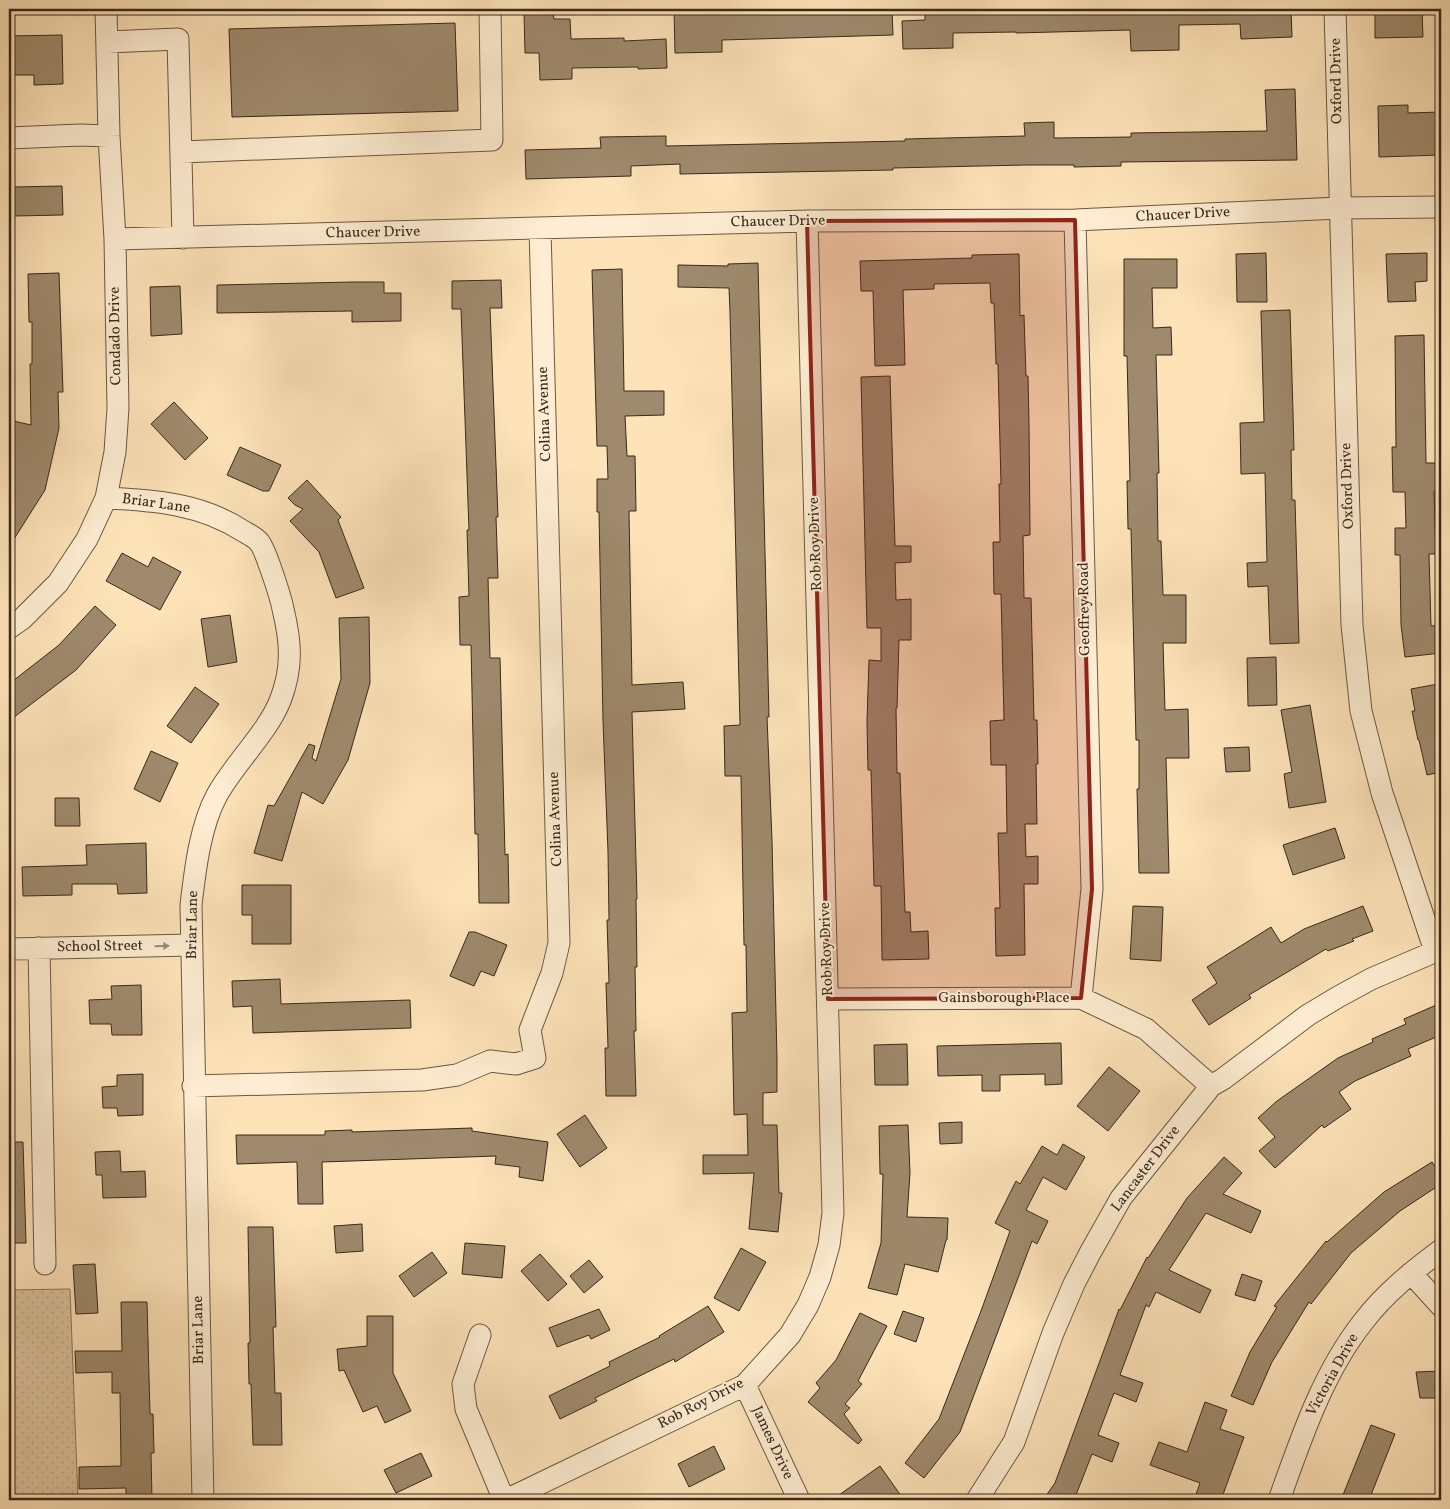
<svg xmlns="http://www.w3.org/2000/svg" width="1450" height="1509" font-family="Vollkorn,serif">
<defs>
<pattern id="park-dots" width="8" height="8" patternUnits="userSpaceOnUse" patternTransform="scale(1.25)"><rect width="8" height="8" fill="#ddc39e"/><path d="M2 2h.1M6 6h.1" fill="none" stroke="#bea888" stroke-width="1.8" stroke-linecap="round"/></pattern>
</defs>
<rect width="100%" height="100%" fill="#fee3b9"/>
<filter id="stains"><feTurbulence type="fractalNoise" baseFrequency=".004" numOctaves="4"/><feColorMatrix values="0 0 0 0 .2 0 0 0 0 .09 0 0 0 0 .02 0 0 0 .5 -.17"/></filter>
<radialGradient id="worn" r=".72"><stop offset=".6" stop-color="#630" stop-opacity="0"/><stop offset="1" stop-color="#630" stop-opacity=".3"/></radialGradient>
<!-- park -->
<path fill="url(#park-dots)" stroke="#8b765c" d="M70,1289l8,211h-69v-210z"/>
<!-- building -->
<path fill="#9f8a6d" stroke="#39291a" d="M674,9h28v2l190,-2 1,26 -171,5v12l-47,1z
M925,9h366l1,28 -51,2 -1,-15 -61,1v25l-48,1 -1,-21 -114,3v-1l-63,1v15l-50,1 -1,-28 23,-1z
M1375,9h47l1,28 -48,1z
M553,12l1,7h16l1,20 53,-1v3l42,-2 1,29 -29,1v-2l-66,1v11l-32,1 -1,-27h-14l-1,-40z
M455,23l3,88 -226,6 -3,-88z
M62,35l1,49 -29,1v-10h-25v-39z
M1295,89l2,71 -176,2v4l-47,1v-2h-49l-132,3v2l-213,4v-10l-49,2v10l-105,3 -1,-29 76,-2 -1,-11 66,-1v10l239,-5v-2l120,-3 -1,-13 30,-1v16l77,-1v-4l136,-2 -2,-41z
M1408,105v8l33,-1v43l-62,2 -1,-51z
M62,186l1,29 -49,1 -1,-29z
M1266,253l1,49h-30l-1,-48z
M1427,253v28l-12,1 1,19 -28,1 -2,-48z
M1019,254l1,62 4,-1 2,61h2l1,48 1,111 -7,1 1,62h7l3,122h3l1,44h-2l1,60h-12l1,33 12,-1v28h-14l1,71 -29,1 -1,-48h5l-2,-75h9l-1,-68h-15l-1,-44 14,-1 -3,-126h-7l-1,-52h7l-1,-58h2l-3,-120h-2l-2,-61h-3l-1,-20 -56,1v5l-31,1 2,75 -30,1 -2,-75h-12l-1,-30 112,-3v-3z
M1124,259h53v29h-25l1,40 18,-1 1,28h-16l3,118h-2l1,68h3l2,54h23v48h-23l2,67 23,-1 1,49h-23l3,115h-30l-2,-84h2v-49h-3l-5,-211h-3l-1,-48h3l-3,-125h-3z
M758,263l11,454h-2l5,123 5,219v33l-14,1v32h14l2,68h3l-4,39 -29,-3 5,-56 -51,1v-19h45l-1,-41 -13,1 -2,-102 15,-1 -1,-67h-2l-3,-169h-16l-1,-50 16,-1 -10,-413 -1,-24 -51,-1v-22l50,1v-2z
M622,269l2,122h40v24l-39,1 2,40h8l1,55h-7l3,174 51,-3 2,27 -53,3 5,187h-1l1,68h-2l1,64h-2l2,65h-30l-1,-48h3l-2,-65h3l-2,-63h2l-1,-68 -5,-131 -4,-209h-2v-33h11l-1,-33h-10l-5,-176z
M59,273l4,119h-5l1,36 -14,62 -36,57v-127l22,5 -1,-61h2v-42h-3l-1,-48z
M501,280l1,28h-12l8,209h-2l2,61h-10l2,80h10l5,197 3,-1 1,49h-30l-1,-69h-3l-4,-189h-11l-1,-48 10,-1 -2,-66h2l-8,-221h-9v-28z
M352,282h32v11h17v28l-49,1v-11l-135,2v-28z
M180,286l2,48 -31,2 -1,-49z
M1290,310l3,103 1,37h-3l1,50h3l4,143 -29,1 -2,-58 -20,1 -1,-24 20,-1 -2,-89 -24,1 -1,-51 24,-1 -3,-111z
M1424,335l2,128h14l1,27 -7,1 2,63h-7l2,72 10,-1v28l-36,4 -4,-32 -1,-70h-5v-27h11l-1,-36h-12l-1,-45h4l-1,-111z
M890,376l5,170h16v16l-16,1 1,37 15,-1v41h-12l-2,68h-1l1,65h3l5,139h5l1,20 17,-1 1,28 -47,1 -1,-74h-7l-3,-116h-3l-1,-48 2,-62 12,1v-33h-14l-6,-251z
M174,402l34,36 -23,22 -34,-36z
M240,447l41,18 -12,26h-6l-36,-16z
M307,480l34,37 -3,3 26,68 -28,10 -17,-46 -29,-31 13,-12 -8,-4 -7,-7z
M122,553l26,14 5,-10 28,15 -21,38 -54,-29z
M95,606l21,19 -40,45 -67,51v-37l50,-39z
M230,615l7,47 -29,5 -7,-48z
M369,617l1,66 -22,77 -25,44 -21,-12 -20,69 -28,-8 14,-48 6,1 35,-62 6,2 -3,12 4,3 25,-82 -2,-61z
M1276,657l1,48 -29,1 -1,-48z
M1438,684l3,20v68l-14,3 -8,-35h-1l-6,-29h3l-4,-22z
M195,687l24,17 -28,39 -24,-17z
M1310,705l16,97 -37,6 -5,-34 8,-2 -11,-62z
M1249,747l1,24 -24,1 -2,-24z
M151,751l27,12 -18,39 -26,-13z
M55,798h24l1,28h-25z
M1335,828l10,30 -52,17 -10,-30z
M146,843l1,50 -29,1 -1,-10h-45v11l-49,1 -1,-29 65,-2 -1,-20z
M242,885h49v59h-39v-29h-10z
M1133,906l30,1 -2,54 -31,-2z
M1363,906l10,25 -21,8 2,2 -26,10 -2,-2 -77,46 2,3 -42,27 -17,-25 25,-17 -10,-16 64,-40 10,16 23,-14z
M469,932h6l32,13 -13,31 -13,-5 -7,15 -24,-10z
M280,979l1,25 129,-4 1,28 -158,5 -1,-27 -19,1 -1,-26z
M141,985l1,50h-30l-1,-11h-21l-1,-24 23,-1 -1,-13z
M1441,1003v32l-33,14 3,7 -56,25 -16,11 12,17 -27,19 -2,-3 -47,43 -16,-17 16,-14 -17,-19 19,-17 61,-43 35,-16 -1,-3 34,-15 -2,-5z
M1061,1043l1,41 -17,1v-11l-45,1v16h-18v-16l-44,1 -1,-30z
M907,1044l1,41h-33l-1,-40z
M1109,1067l31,24 -32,40 -31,-25z
M143,1074v41l-25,1 -1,-8h-14l-1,-21 15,-1v-11z
M585,1115l22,33 -27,19 -23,-33z
M962,1122v21l-22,1 -1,-21z
M908,1125l2,48 -3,44 41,1 -1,22h-1l-8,32 -33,-8 -8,31 -29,-7 13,-45 2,-69h-3l-1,-48z
M472,1128v3l76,11 -5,39 -24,-4 1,-10 -25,-3 1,-8 -174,6 1,42h-25l-1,-42 -60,2 -1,-29h89v-4l27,-1v2z
M9,1142h14l3,101h-17z
M1063,1144l22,13 -19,33 -23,-13 -17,33 22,11 -11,23 -5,-3 -72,191 -36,46 -19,-15 34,-44 42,-108 29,-80 -15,-8 21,-42 4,3 22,-38 15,9z
M120,1151l1,21 24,-1 1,26 -43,1 -1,-23h-6l-1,-23z
M1224,1157l18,16 -19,21 38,17 -10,22 -45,-20 -37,57 42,20 -11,23 -44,-21 -7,15 -3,-2 -26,70 23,8 -7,19 -22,-9 -16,42 21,8 -7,19 -20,-8 -18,46h-31l12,-17 64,-174 1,1 27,-53 1,1 39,-60z
M1432,1162l9,14v8l-41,27 -49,42 -40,51 -2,-2 -37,60 -19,43 -22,-9 19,-44 27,-45 -3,-1 52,-65 1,1 57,-50z
M362,1224l1,27 -27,2 -2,-27z
M248,1227h25l3,100h-3l2,66h6l1,52h-29l-2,-61h-2l-1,-41h2z
M465,1243l40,3 -3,32 -40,-4z
M741,1248l25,14 -27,49 -25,-13z
M432,1252l15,21 -33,24 -15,-21z
M540,1254l27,30 -19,17 -27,-30z
M589,1260l14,17 -19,16 -14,-17z
M95,1264l3,49 -22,1 -3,-49z
M1242,1274l20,7 -7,20 -20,-6z
M121,1302h26l3,112h3l1,39h-3l1,47h-26v-12l-47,1v-22l42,-1 -1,-73h-8v-21l-36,1 -1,-22h47z
M708,1306l16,26 -49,30 -1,-3 -79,39 2,3 -37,18 -11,-23 61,-30 -1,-4 51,-25 -1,-1z
M599,1309l11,21 -19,9 -2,-4 -32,12 -8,-19z
M903,1311l21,7 -8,24 -22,-8z
M860,1313l27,13 -29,55 4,3 -17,20 5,4 -6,6 18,26 -4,4 -50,-42 12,-14 -4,-5 20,-23z
M367,1316h26v57l18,38 -26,12 -8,-17 -14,6 -19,-42 -5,1 -2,-22 30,-3z
M1441,1371v27h-21l-4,-26z
M1205,1402l22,8 -7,19 24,8 -23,63h-27l6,-17 -50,-18 9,-23 28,10z
M1371,1425l24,9 -26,66h-28z
M714,1446l11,23 -36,18 -11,-23z
M421,1453l11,23 -36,17 -12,-23z
M880,1466l24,34h-72z"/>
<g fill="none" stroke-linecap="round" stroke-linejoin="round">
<defs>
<path id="minor" d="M1335,9l17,616 9,86 21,82 53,158
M107,42l71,-3 5,199
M9,138l71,-3 29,1
M181,152l311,-12 -2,-131
M1075,220l17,669 -11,109
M115,239l692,-18 268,-1 264,-12 102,-1
M106,498c48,2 96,6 137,33 5,3 12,6 16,11 6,6 22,56 24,67 8,33 10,59 -3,92 -13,32 -46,63 -63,94 -17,31 -22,76 -26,110l12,595
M9,628l13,-9 36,-36 29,-44 19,-41 9,-46 3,-44 -3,-169 -6,-103 -3,-127
M39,948l6,316
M9,949l182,-4
M828,999l253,-1 65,31 65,57
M193,1086l229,-6 35,-5 33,-14 26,3 19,-6 -5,-28 22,-57 7,-30 -19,-714
M1411,1273l30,33
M480,1335l-17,49 3,25 38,91
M745,1385l54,115
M506,1500l239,-115 45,-50 18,-30 12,-28 9,-32 4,-32 -26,-992
M977,1500l37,-58 39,-109 21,-49 16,-31 31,-55 90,-112 12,-7 85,-64 30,-18 33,-18 70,-30
M1279,1500c22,-61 43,-126 84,-178 22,-29 50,-51 78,-72"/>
</defs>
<!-- minor casing -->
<use href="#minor" stroke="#6a5842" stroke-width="23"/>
<!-- minor -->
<use href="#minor" stroke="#feedd2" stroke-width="21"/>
</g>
<!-- one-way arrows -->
<defs><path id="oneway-solid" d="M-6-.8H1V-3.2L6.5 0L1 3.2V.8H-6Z" transform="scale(1.25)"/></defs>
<use fill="#9c8b76" href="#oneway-solid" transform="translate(162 946) rotate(-2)"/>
<!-- marked area -->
<path fill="#8f2418" fill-opacity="0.2" stroke="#8f2418" stroke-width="4" stroke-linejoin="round" d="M1075,220l17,669 -11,109 -253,1 -21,-778z"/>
<g text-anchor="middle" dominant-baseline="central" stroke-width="4" stroke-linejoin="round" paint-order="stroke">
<!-- street labels -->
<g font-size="15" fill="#39291a" stroke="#feedd2">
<text transform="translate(1337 81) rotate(-91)">Oxford Drive</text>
<text transform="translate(1183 215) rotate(-3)">Chaucer Drive</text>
<text transform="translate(778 222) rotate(-1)">Chaucer Drive</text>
<text transform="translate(373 233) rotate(-1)">Chaucer Drive</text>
<text transform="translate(116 336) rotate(-91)">Condado Drive</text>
<text transform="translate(545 414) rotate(-92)">Colina Avenue</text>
<text transform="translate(1348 486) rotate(-92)">Oxford Drive</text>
<text transform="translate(156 504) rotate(8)">Briar Lane</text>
<text transform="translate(816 544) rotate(-92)">Rob Roy Drive</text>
<text transform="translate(1085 609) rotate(-91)">Geoffrey Road</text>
<text transform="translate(556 819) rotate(-92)">Colina Avenue</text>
<text transform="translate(193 925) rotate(-89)">Briar Lane</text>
<text transform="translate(100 947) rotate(-1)">School Street</text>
<text transform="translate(827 949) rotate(-92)">Rob Roy Drive</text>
<text x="1004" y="998">Gainsborough Place</text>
<text transform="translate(1146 1169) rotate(-53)">Lancaster Drive</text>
<text transform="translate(199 1330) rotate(-91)">Briar Lane</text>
<text transform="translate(1333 1375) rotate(-61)">Victoria Drive</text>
<text transform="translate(701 1404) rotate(-27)">Rob Roy Drive</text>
<text transform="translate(772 1443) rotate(65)">James Drive</text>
</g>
</g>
<!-- margin -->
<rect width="1450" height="1509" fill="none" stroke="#fee3b9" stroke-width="30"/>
<rect x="10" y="10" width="1430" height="1489" fill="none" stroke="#39291a" stroke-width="2.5"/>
<rect x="15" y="15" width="1420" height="1479" fill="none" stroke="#39291a"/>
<rect width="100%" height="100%" filter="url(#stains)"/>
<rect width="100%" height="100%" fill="url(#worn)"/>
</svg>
